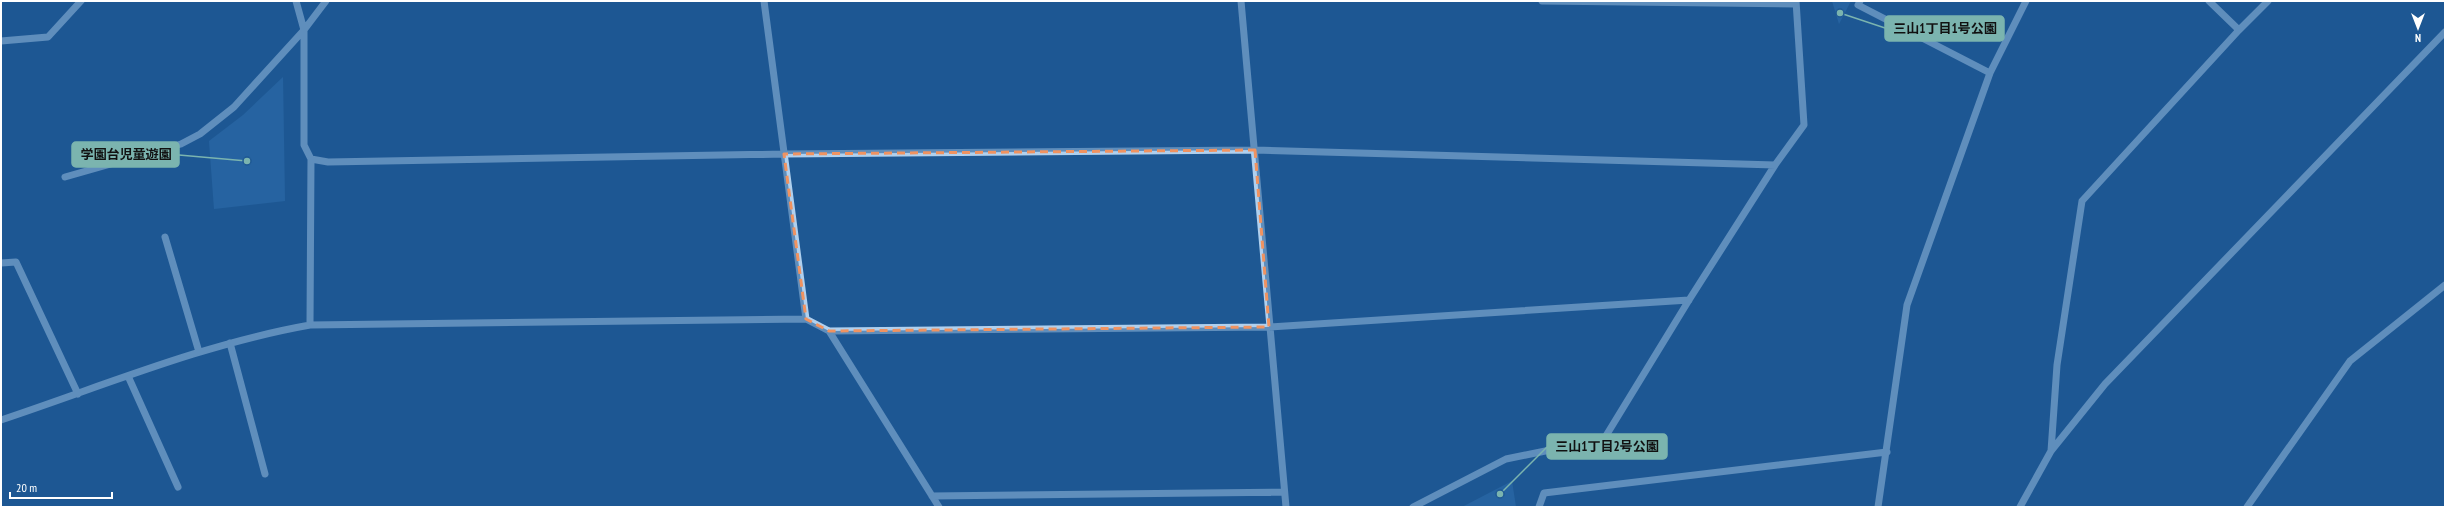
<svg xmlns="http://www.w3.org/2000/svg" width="2446" height="508" font-family="'PT Sans Narrow','Noto Sans JP',sans-serif">
<rect width="100%" height="100%" fill="#1e5893"/>
<!-- green -->
<path fill="#3272b1" d="M1832,1h19l-12,23z
M283,77l2,124 -71,8 -5,-68 34,-26z
M1512,481l4,26h-54z"/>
<g fill="none" stroke-linecap="round" stroke-linejoin="round">
<!-- minor -->
<path stroke="#b0d0ee" stroke-width="7" d="M296,1l8,29v115l7,14 17,3 456,-8 471,-4 520,15
M764,1l42,318
M1241,1l45,506
M1542,1l254,3
M1860,1l-2,4 132,68
M2209,1l30,29
M1,41l47,-4 33,-36
M65,177l116,-33 19,-10 34,-27 70,-77 22,-29
M165,237l34,115
M1,263l15,-1 62,132
M310,325l1,-166
M829,331l110,176
M230,343l35,131
M128,376l50,111
M1,420c102,-34 202,-76 309,-95l496,-6 23,12 440,-4 420,-27
M2051,451l6,-86 25,-164 157,-171 29,-29
M932,496l352,-4
M1413,507l93,-48 98,-20 85,-139 86,-135 29,-40 -8,-124
M1539,507l5,-14 343,-41
M1878,507l29,-202 83,-232 36,-72
M2020,507l31,-56 54,-67 340,-352
M2247,507l103,-146 95,-76"/>
</g>
<!-- marked area -->
<path d="M0 0H2446V508H0ZM1255,150l14,177 -440,4 -23,-12 -22,-165z" fill="#1e5893" fill-opacity=".55" fill-rule="evenodd"/>
<path fill="none" stroke="#f09361" stroke-width="3" stroke-dasharray="8 5" stroke-linejoin="round" d="M1255,150l14,177 -440,4 -23,-12 -22,-165z"/>
<!-- callouts -->
<path fill="none" stroke="#7bb4af" stroke-width="1.5" d="M1840 13L1885 28M247 161L179 155M1500 494L1547 447"/>
<g fill="#7bb4af" stroke="#1e5893" stroke-width="1.5">
<circle cx="1840" cy="13" r="4"/>
<circle cx="247" cy="161" r="4"/>
<circle cx="1500" cy="494" r="4"/>
</g>
<g fill="#7bb4af" stroke="#7bb4af" stroke-width="1.5">
<rect x="1885" y="16" width="119" height="25" rx="4"/>
<rect x="72" y="142" width="107" height="25" rx="4"/>
<rect x="1547" y="434" width="120" height="25" rx="4"/>
</g>
<g font-size="13" text-anchor="middle" font-weight="bold" fill="#111">
<text x="1945" y="33">三山1丁目1号公園</text>
<text x="126" y="159">学園台児童遊園</text>
<text x="1607" y="451">三山1丁目2号公園</text>
</g>
<!-- border -->
<rect width="2446" height="508" fill="none" stroke="#ffffff" stroke-width="4"/>
<!-- north arrow -->
<g transform="translate(2418 28) rotate(180)" stroke="#1e5893" stroke-width="3" paint-order="stroke">
<path d="M0-3L7 15L0 10L-7 15Z" fill="#ffffff"/>
<text y="-6" font-size="11" font-weight="bold" text-anchor="middle" fill="#ffffff">N</text>
</g>
<!-- scale -->
<path d="M10 492v6h102v-6" fill="none" stroke="#ffffff" stroke-width="2"/>
<text x="16" y="492" font-size="12" fill="#ffffff" stroke="#1e5893" stroke-width="3" paint-order="stroke">20 m</text>
</svg>
